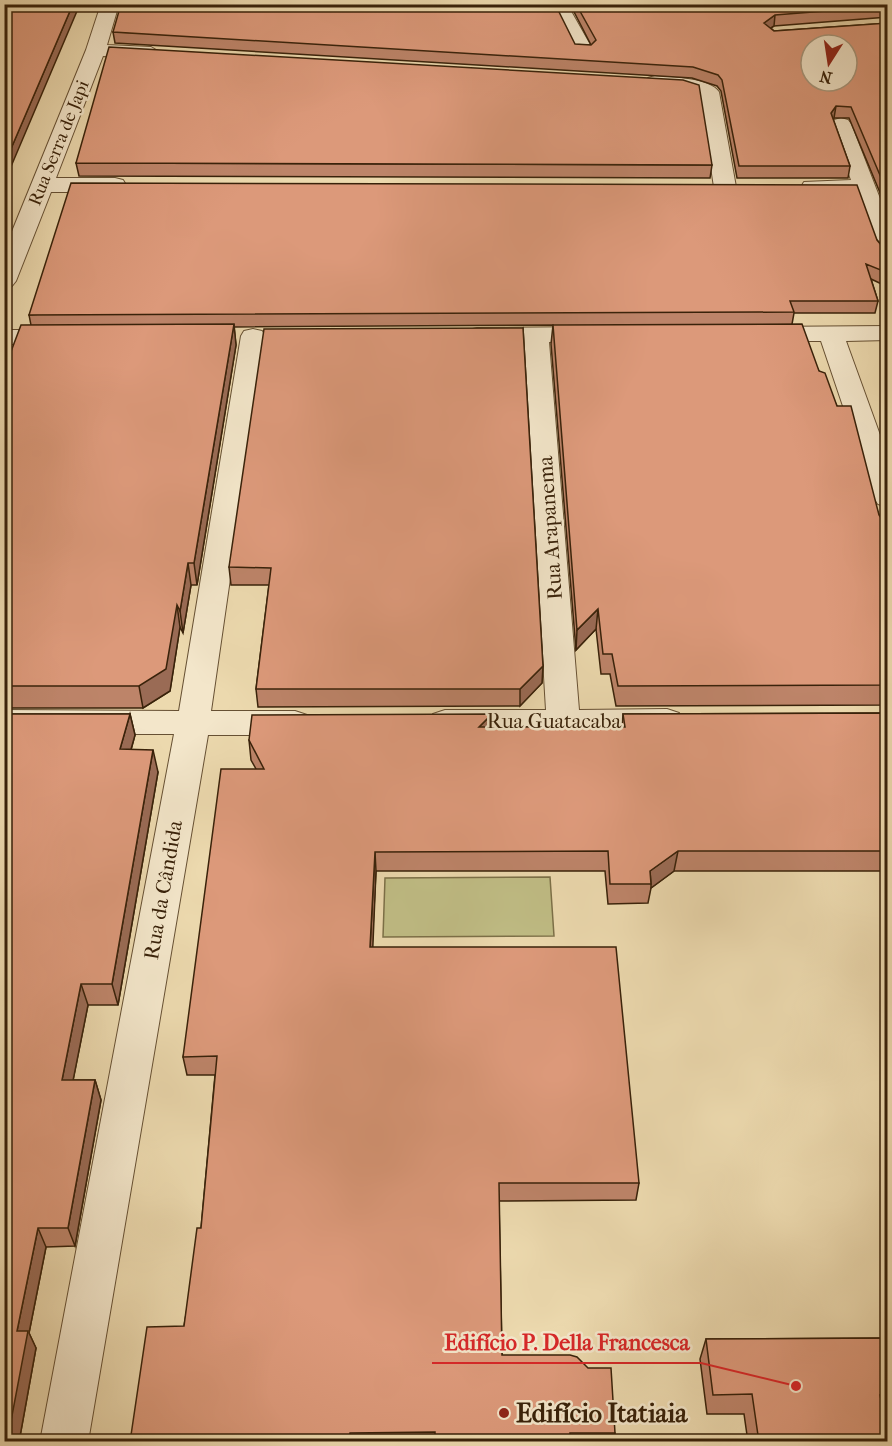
<svg xmlns="http://www.w3.org/2000/svg" width="892" height="1446" font-family="'IM FELL French Canon',serif">
<rect width="100%" height="100%" fill="#ecd9ae"/>
<filter id="stains"><feTurbulence type="fractalNoise" baseFrequency=".00333" numOctaves="4"/><feColorMatrix values="0 0 0 0 .2 0 0 0 0 .09 0 0 0 0 .02 0 0 0 .5 -.17"/></filter>
<radialGradient id="worn" r=".72"><stop offset=".6" stop-color="#630" stop-opacity="0"/><stop offset="1" stop-color="#630" stop-opacity=".3"/></radialGradient>
<!-- green -->
<path fill="#c0bd85" stroke="#7c7048" stroke-width="1.5" d="M550,877l4,59 -171,1 2,-59z"/>
<g fill="none" stroke-linecap="round" stroke-linejoin="round">
<defs>
<path id="minor" d="M101,4h18l-12,41 44,2 10,6 -10,6 -48,-3 -47,122h59l8,2 3,5 -3,5 -8,2h-64l-35,89 -4,5 -8,2v-37l82,-201z
M549,4h18l26,46 -3,4h-14z
M655,76c16,1 55,2 64,16l17,95 -3,5h-16l-3,-5 -14,-92 -18,-5 -34,-4 -3,-4 3,-4z
M841,118l7,2 3,4 37,95v39l-8,-2 -4,-5 -20,-57 -52,-2 -3,-5 3,-5 47,-2 -20,-56 3,-4z
M888,326v14l-42,1 42,116v50l-10,-3 -4,-6 -53,-157h-59l-9,-2 -3,-5 3,-5 9,-2z
M597,327l9,2 3,5 -3,5 -57,3 30,368 88,-1 12,4 4,8 -4,8 -12,4 -222,1 -12,-4 -4,-8 4,-8 12,-4h101l-22,-368 -56,-2 -3,-5 3,-5 9,-2z
M253,329l9,2 3,5 -54,375h84l12,4 5,8 -5,8 -12,4h-87l-120,707h-48l134,-708h-170v-24l175,1 62,-375 3,-5z
M4,330h56l9,2 3,5 -3,5 -9,2h-56z"/>
<path id="major" d="M98,4h18l1,2 -9,5 -6,-1z"/>
</defs>
<!-- minor casing -->
<use href="#minor" stroke="#665033" stroke-width="2"/>
<!-- major casing -->
<use href="#major" stroke="#39220a" stroke-width="2"/>
<!-- minor -->
<use href="#minor" fill="#f3e6ca" fill-rule="evenodd"/>
<!-- major -->
<use href="#major" fill="#e6bc77" fill-rule="evenodd"/>
</g>
<!-- wall -->
<path fill="#bd8469" stroke="#39220a" stroke-width="1.5" d="M570,4h318v13l-114,9 -3,2 3,3 114,-8v189l-39,-94h-15l-1,1 17,47 -2,12h-111l-16,-87 -4,-5 -25,-8 -577,-35 -2,-11 478,13z
M76,163l636,2 -2,13 -631,-2z
M877,240l5,6 6,1v40l-17,-8 7,22 -3,12h-81l-2,11 27,47 18,35 42,109 4,6h5v184l-272,1 -6,-32h-9l-5,-45 -20,21 -25,-306 2,-19 -319,2 2,18 -39,240h-6l-8,48 -3,-6 -10,64 -27,17h-139v-338l27,-45 -2,-10z
M523,328l20,338 -1,17 -22,23 -262,1 -2,-18 13,-104h-38l-2,-18z
M888,713v158h-214l-23,17 -3,15 -40,1 -3,-33h-229l-4,76 267,236 -3,17 -137,1 3,154 113,78 -2,9h-483l54,-116 17,-98 14,-153h-28l-4,-18 73,-288 -5,-9 -2,-20 242,-13h131l1,-13z
M4,714h126l5,21 -4,15 27,22 -40,233h-30l-15,75h22l6,20 -26,146 -29,1 -17,86 7,15 -17,94h-15z
M888,1338v76h-5l5,28h-140l-4,-28h-37l-7,-55 6,-20z"/>
<!-- shaded-wall -->
<path fill="#9a6b55" stroke="#39220a" stroke-width="1.5" d="M73,4h7l-76,179v-18z
M775,15l-1,11 -11,7 1,-10z
M836,106l-2,12 -5,7 2,-12z
M234,324l2,21 -39,240 -3,-22z
M188,563l3,22 -8,48 -3,-22z
M177,605l3,22 -10,64 -27,17 -4,-22z
M598,609l-2,20 -20,21 1,-20z
M543,666l-1,17 -22,23v-17z
M130,714l5,21 -10,36 -5,-22z
M492,714l-1,20 -12,-7z
M153,750l5,22 -40,233 -6,-21z
M678,851l-4,20 -23,17v-4l-1,-13z
M375,852l1,19 -4,96 -2,-20z
M81,984l7,21 -19,96 -7,-21z
M95,1080l6,20 -26,146 -7,-18z
M38,1228l8,19 -17,86 7,15 -17,94h-12l10,-111z"/>
<!-- building -->
<path fill="#dc997a" stroke="#39220a" stroke-width="1.5" fill-rule="evenodd" d="M4,4h69l-69,161z
M121,4h434l20,40 16,1 5,-5 -20,-36h312v2l-113,9 -11,8 10,8 114,-8v171l-37,-87 -15,-1 -5,7 19,53h-111l-17,-86 -4,-5 -25,-8 -580,-35zM811,45h36v36h-36z
M109,47l574,33 16,5 13,80 -636,-2z
M71,183l786,2 20,55 5,6 6,1v26l-22,-9 12,37h-88l4,11 -765,3z
M234,324l-40,239h-6l-8,48 -3,-6 -11,64 -27,17h-135v-316l17,-45z
M802,324l17,47 6,2 12,33h14l28,109 4,6h5v164l-270,1 -6,-32h-9l-5,-45 -21,21 -24,-305z
M523,328l20,338 -23,23h-264l15,-121 -42,-1 35,-238z
M888,713v138h-210l-28,20 1,13h-41l-2,-33 -233,1 -5,95h246l23,236h-140l3,172h68l7,2 11,11h23l4,65h-45l1,9h-136v-10l-85,1 -1,9h-219l17,-115 37,-1 13,-98h4l16,-172 -34,1 38,-288h43l-15,-29 3,-25 240,-1 -13,13h146l-2,-13z
M4,714h126l-10,35 33,1 -41,234h-31l-19,96h33l-27,148h-30l-21,103h11l-21,111h-3z
M888,1338v57h-8l8,41v6h-129l-7,-48 -39,1 -7,-56z"/>
<!-- markers -->
<circle fill="#8f2418" stroke="#f3e6ca" stroke-width="2" cx="504" cy="1413" r="6"/>
<g text-anchor="middle" dominant-baseline="central" stroke-width="5" stroke-linejoin="round" paint-order="stroke">
<!-- far-street labels -->
<g font-size="18" fill="#39220a" stroke="#f3e6ca">
<text transform="translate(59 143) rotate(-68)">Rua Serra de Japi</text>
</g>
<!-- street labels -->
<g font-size="21" fill="#39220a" stroke="#f3e6ca">
<text transform="translate(550 528) rotate(-94)">Rua Arapanema</text>
<text x="554" y="721">Rua Guatacaba</text>
<text transform="translate(163 890) rotate(-80)">Rua da Cândida</text>
</g>
<!-- near-poi labels -->
<g font-size="26" font-weight="bold" fill="#39220a" stroke="#f3e6ca" text-anchor="start">
<text x="516" y="1413">Edifício Itatiaia</text>
</g>
</g>
<!-- callouts -->
<path fill="none" stroke="#d62828" stroke-width="2" d="M796 1386L701 1363H432"/>
<circle fill="#d62828" stroke="#f3e6ca" stroke-width="2" cx="796" cy="1386" r="6"/>
<g font-size="22" text-anchor="middle" font-weight="bold" fill="#d62828" stroke="#f3e6ca" stroke-width="5" stroke-linejoin="round" paint-order="stroke">
<text x="567" y="1350">Edifício P. Della Francesca</text>
</g>
<!-- margin -->
<rect width="892" height="1446" fill="none" stroke="#ecd9ae" stroke-width="24"/>
<rect x="6" y="6" width="880" height="1434" fill="none" stroke="#39220a" stroke-width="3"/>
<rect x="12" y="12" width="868" height="1422" fill="none" stroke="#39220a" stroke-width="1.5"/>
<!-- north arrow -->
<g transform="translate(829 63) rotate(192)"><circle r="28" fill="#f3e6ca" stroke="#a9987d" stroke-width="1.5"/>
<path d="M0-4.5L10 22L0 15L-10 22Z" fill="#8f2418"/>
<text y="-9" font-size="16" font-weight="bold" text-anchor="middle" fill="#39220a">N</text>
</g>
<rect width="100%" height="100%" filter="url(#stains)"/>
<rect width="100%" height="100%" fill="url(#worn)"/>
</svg>
